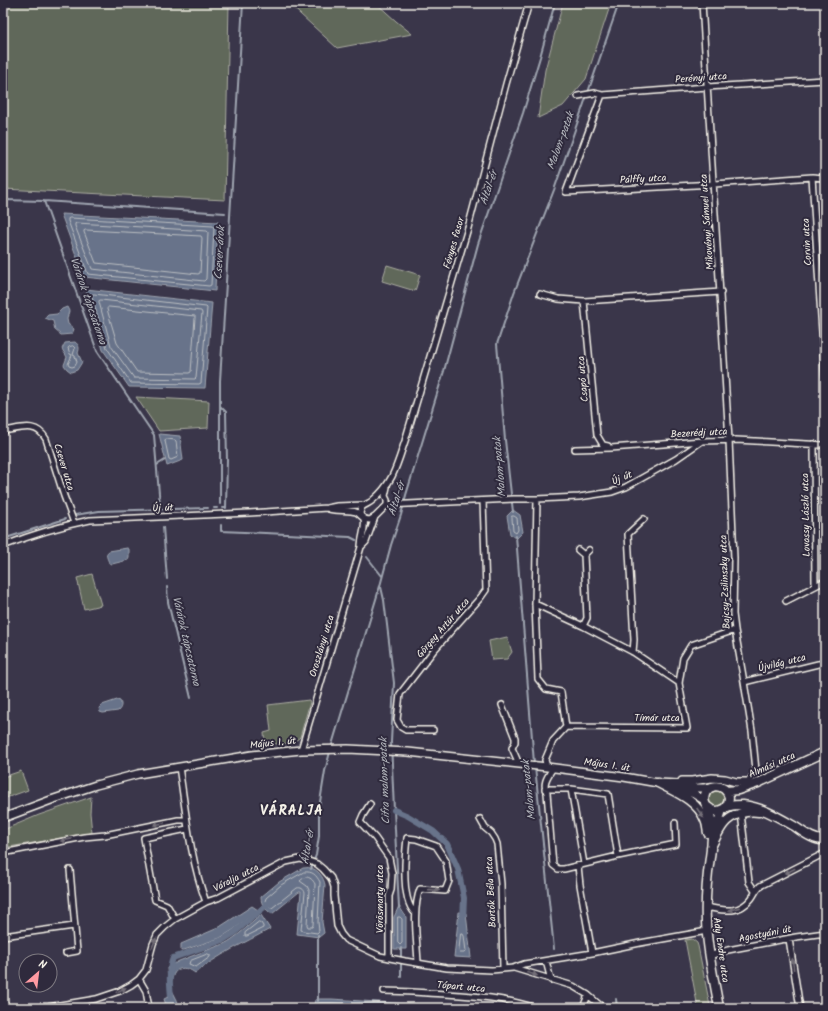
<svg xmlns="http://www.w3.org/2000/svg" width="828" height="1011" font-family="Kalam,sans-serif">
<rect width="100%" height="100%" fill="#3a364a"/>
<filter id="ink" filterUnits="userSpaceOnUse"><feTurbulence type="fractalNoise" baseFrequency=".025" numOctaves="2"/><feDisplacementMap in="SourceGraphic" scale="8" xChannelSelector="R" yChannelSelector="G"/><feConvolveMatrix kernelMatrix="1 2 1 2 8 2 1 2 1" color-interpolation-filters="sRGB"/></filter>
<g filter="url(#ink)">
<!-- green -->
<path fill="#61675a" stroke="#aaaca1" d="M3,3h226l-4,197 -222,-11z
M288,3h88l20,18 16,13 -75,14z
M563,3h48l-25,76 -23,27 -25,12 7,-48z
M387,265l33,10 -5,16 -33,-10z
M136,397l73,4 -1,27 -49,3z
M92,574l9,31 -17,4 -7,-31z
M507,637l5,15 -5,7 -15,1 -3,-19z
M309,700l1,2 -10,35c-6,8 -25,7 -35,7l-1,-11 7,-2 -3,-26z
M21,771l7,19 -25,9v-22z
M709 799a8 8 0 1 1 16 0a8 8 0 1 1-16 0Z
M91,797l-1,16 2,20 -89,15v-18l36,-15z
M692,939l5,4 1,3 12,60 -1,2h-11l-13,-68z"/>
<!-- water -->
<path fill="#67738a" stroke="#9fa5b0" d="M61,214l157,8 -3,69 -131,-14z
M86,289l126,14 -7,85 -76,-1 -26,-37z
M67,307l2,4 -2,8 1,5 6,5 -2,5 -11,1 -6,-5 -2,-9 -8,-3 3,-3 9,-1 5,-5z
M75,342c4,3 5,6 3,11l4,9 -5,8 -6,2 -4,-3 -3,-4 3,-8 -5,-8 3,-6z
M159,434l21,2 3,24 -16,6z
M513,510l7,5 3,17 -7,7 -6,-5 -3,-18z
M127,548l2,1v9l-1,2 -16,4 -3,-1c-1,-4 -5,-9 0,-12z
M117,700l3,1c2,4 1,7 -2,10l-15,2 -3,-1 -1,-4 3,-3z
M303,868c3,0 5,-1 7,0 8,1 14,10 15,17l-3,37 2,11 -5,4 -22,-3 4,-42h-2l-27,22c-7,-5 -11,-9 -11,-17l18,-15z
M252,906l6,4 -25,20 -13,8 -39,13v-7l37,-16z
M399,906l7,11v32h-12v-32z
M459,912l7,1 5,45 -17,-1z
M261,915l9,14c-26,14 -52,26 -75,44 -10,-8 -22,-6 -23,8h-4l-1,-13 12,-7 39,-15c12,-2 32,-22 43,-31z
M170,990h2l5,10 2,8h-14l1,-3 -2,-6 4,-2z
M318,999h14l135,9h-154l2,-8z"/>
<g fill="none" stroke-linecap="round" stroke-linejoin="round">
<!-- shore -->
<path stroke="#bcbfc2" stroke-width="1" d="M70,218l143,8 1,2 -3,57 -2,1 -121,-12 -20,-53v-2z
M77,223l130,8 1,1 -2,47 -2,2 -112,-12 -17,-43v-2z
M86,230l115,6 1,2 -2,35 -2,1 -102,-11 -12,-31v-1z
M94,294l112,13 1,1 -6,75 -2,1 -68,-1 -24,-35 -15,-51v-2z
M101,300l100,11 1,2 -6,65 -1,1 -61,-1 -23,-32 -12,-44v-1z
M109,307l86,9v2l-4,54 -2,1 -52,-1 -20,-29 -10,-34z
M73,346l2,2 -2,7 2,1 2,6 -2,4 -3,1 -3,-1 -1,-2 4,-9 -2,-1 -2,-6 1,-1z
M167,439l8,1 1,1 2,16 -7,3 -2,-1 -4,-18v-1z
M512,516h2l3,2 1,12 -2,3 -3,-2 -1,-13z
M304,872c9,-1 12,3 16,10l-2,40 1,9 -2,2 -14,-2 -2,-1 4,-37c-1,-4 -4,-6 -8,-5l-25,20c-4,0 -5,-5 -7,-7l1,-3 15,-13z
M306,877c4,0 7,3 9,7l-2,41 -1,2h-4l-1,-2 2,-35 -2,-4 -7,-5 1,-1z
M398,917h2l2,2v24l-2,2 -2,-2z
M259,922l2,1 2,3v2l-16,8h-2v-3z
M461,934h2l1,2 2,15 -2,2h-4l-1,-1z
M208,954l2,1v2l-14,10 -7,-3 1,-3z
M318,1008v-4l2,-1h12l79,5"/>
<!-- stream -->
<path stroke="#9fa5b0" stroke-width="2" d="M3,200l41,1 181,12
M44,201l53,150 57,84 6,70
M220,406l6,6 1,48 -1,48h-3
M157,465l8,-5
M220,504v-123l23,-378
M214,508h3
M513,512l-8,-72 -8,-96 17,-51 40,-103 65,-187
M75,515l24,-4 109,-3
M221,525v6l129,6 6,3
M163,527l4,52
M516,536l18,227
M3,539l62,-20
M367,557l15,19
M167,587l1,15 23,96
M381,587l3,13 10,83 -3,59 3,68 5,98
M331,748l49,-162 11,-41 10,-30 5,-20 38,-124 34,-127 45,-131 17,-56 15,-54
M535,767l19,182
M311,869l5,-14 3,-19v-28l6,-37 5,-19
M401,948v29
M616,999l1,9
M318,1001v-66"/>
<!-- canal -->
<path stroke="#67738a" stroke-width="6" d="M394,810l14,6 25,15 14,13 11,25 6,29 -1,22
M172,1008c-1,-15 -5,-36 1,-50l50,-18 11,-7 36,-31"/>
<defs>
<path id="street" d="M702,3l27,437 5,118 -1,56 2,16 9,52 8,49 4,39 -3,6 -5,6
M602,95l-36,97 148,-8 98,-7 13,1
M578,96l17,-3 7,2 105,-8 118,-7
M812,177l13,202
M540,294l18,5 26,2 137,-9
M584,301l13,134 6,10 5,1
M3,431c17,-2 33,-10 43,8l18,57 10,27
M814,444l1,142
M575,449l36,-1 91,-7 34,-1 89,5
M387,487l-2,9 2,4v5
M537,499l-2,105 3,75 8,10 15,3 5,35 -13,14 -8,19 2,7
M387,505l127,-6h23l42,-2 33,-5 14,-5 50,-28 26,-18
M329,509c8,2 21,1 27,3 6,3 6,8 14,8l5,-3 12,-12
M361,516l-1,-3 2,-6c4,-3 8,-4 11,-7 20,-17 24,-35 32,-59l63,-213 38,-144 23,-81
M3,546c28,-11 57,-20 87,-26l159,-7 78,-5 10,-2 27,-1
M361,547l5,-5 9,-25
M578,550l6,5 5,-5
M786,601l39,-20
M535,604l48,22 50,26 46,31
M583,626l4,-8 -3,-63
M633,652l1,-12 -6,-106 16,-15
M744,682l74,-18 7,-1
M502,705l13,33v4l-3,6 7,16
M566,727l121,1 -8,-45 4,-25 8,-13 44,-15
M433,730h-27l-5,-3 -4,-7 3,-26 34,-44 47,-53 5,-7 -3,-89
M301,750l60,-203c0,-10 5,-19 3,-28
M179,767c7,45 11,92 27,135
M553,768c-5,8 -11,15 -6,25l6,72 5,4h6l54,-13 58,-12 -1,-21
M545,789h26l37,5 10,62
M571,789l13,75
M370,804l-7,11 -3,7 15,16 14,20 3,15 -1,17 -2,6v62
M741,813l8,69 6,9
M480,819l5,9 6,5 4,6 2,5 4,40 2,85
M3,853l81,-16 21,-2 73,-15h8
M578,866l2,19 12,68
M706,907c17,3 32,8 45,-8 4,-5 4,-8 9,-13l65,-33
M415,913c-14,-13 -10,-57 -8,-75l9,1 20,7 10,15 3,20 -4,10 -25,-2c-8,22 -3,51 -2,74
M175,919l-8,-14 -12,-5 -11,-62 43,-9
M823,934l2,9
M3,936l71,-10
M789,939l11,69
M66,953l11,-2 -7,-81
M709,956l19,-6 68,-13 29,-4
M546,961l5,19
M514,968l59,18 15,9 15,13
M139,979l7,12 3,17
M384,991c21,0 41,2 62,3 30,2 60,4 89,14
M42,1008l54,-9 24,-8 11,-6 8,-6 7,-9 7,-26 4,-9 8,-8 10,-8 31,-17 12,-4 68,-36 14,-3 6,1 11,4 6,5 8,9 3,9v9l3,30 4,8 5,6 34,16 25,5 42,7 45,2 21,-2 11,-4 68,-11 48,-10 67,-12
M583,1008l5,-13"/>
<path id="secondary" d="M682,781h10l20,-3 13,1 11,3h12
M673,788l21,6 10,6
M3,818l48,-18 45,-15 42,-11 114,-19 49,-5 47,-1 60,3 139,15 77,10 34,6 20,1 19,4h7l8,-1"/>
<path id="primary" d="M658,783c17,9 39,17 47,37 2,4 2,9 3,13
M726,791l12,-1 20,-7 67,-31
M708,807c9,8 13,2 22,-1 4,-1 8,-1 13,-1 19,2 35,12 51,21 9,6 20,15 31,14
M714,835l8,-25
M711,847c4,-8 8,-17 13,-23 8,-10 23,-14 35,-12
M719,1008c-5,-29 -12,-58 -13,-87 -1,-21 1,-43 4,-64 2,-14 4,-38 -3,-50 -3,-5 -4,-9 -1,-15 9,-14 32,0 19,16"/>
</defs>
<!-- street casing -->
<use href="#street" stroke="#f4f1e8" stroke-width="8"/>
<!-- secondary casing -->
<use href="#secondary" stroke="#f4f1e8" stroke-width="10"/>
<!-- primary casing -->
<use href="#primary" stroke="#f4f1e8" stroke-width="11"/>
<!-- street -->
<use href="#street" stroke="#2f2a3d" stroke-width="5"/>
<!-- secondary -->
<use href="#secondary" stroke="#2f2a3d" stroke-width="7"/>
<!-- primary -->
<use href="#primary" stroke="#2f2a3d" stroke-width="8"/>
</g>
<!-- one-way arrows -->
<defs><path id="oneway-solid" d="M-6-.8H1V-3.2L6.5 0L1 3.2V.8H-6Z"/></defs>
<g fill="#747079">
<use href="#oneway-solid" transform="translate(700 813) rotate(57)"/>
<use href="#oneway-solid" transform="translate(159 824) rotate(167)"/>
<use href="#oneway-solid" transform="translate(66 840) rotate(169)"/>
<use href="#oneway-solid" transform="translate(790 871) rotate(152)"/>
<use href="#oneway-solid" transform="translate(434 890) rotate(4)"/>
<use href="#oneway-solid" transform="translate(734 909) rotate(164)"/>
<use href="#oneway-solid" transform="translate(154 943) rotate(-67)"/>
<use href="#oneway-solid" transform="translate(793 964) rotate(-98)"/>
<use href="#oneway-solid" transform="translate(532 974) rotate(17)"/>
<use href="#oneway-solid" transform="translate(121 990) rotate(-26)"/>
</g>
</g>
<g text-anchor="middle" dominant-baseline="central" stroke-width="4" stroke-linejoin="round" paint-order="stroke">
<!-- street labels -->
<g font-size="10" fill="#f4f1e8" stroke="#2f2a3d">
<text transform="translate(701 78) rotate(-4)">Perényi utca</text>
<text transform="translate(643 179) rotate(-3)">Pálffy utca</text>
<text transform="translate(707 222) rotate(-94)">Mikovényi Sámuel utca</text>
<text transform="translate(807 242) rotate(-93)">Corvin utca</text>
<text transform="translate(454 243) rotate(-74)">Fényes fasor</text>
<text transform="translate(583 379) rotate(-95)">Csapó utca</text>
<text transform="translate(699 433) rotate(-3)">Bezerédj utca</text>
<text transform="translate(64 467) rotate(73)">Csever utca</text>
<text transform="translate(622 478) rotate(-23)">Új út</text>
<text transform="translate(163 508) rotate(-3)">Új út</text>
<text transform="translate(806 515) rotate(-91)">Lovassy László utca</text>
<text transform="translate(725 582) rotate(-92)">Bajcsy-Zsilinszky utca</text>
<text transform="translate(443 628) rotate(-49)">Görgey Artúr utca</text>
<text transform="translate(322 646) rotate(-73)">Oroszlányi utca</text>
<text transform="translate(782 663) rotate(-14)">Újvilág utca</text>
<text x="657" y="718">Tímár utca</text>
<text transform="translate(273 743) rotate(-6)">Május 1. út</text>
<text transform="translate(607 765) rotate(8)">Május 1. út</text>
<text transform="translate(772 765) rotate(-24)">Almási utca</text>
<text transform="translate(236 878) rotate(-27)">Váralja utca</text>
<text transform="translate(491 892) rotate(-93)">Bartók Béla utca</text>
<text transform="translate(380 899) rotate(-90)">Vörösmarty utca</text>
<text transform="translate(765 934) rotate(-11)">Agostyáni út</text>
<text transform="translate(721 950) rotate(82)">Ady Endre utca</text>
<text transform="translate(461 987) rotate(5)">Tópart utca</text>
</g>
<!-- water labels -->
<g font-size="11" font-style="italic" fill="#b5b8be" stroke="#2f2a3d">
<text transform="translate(561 141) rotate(-70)">Malom-patak</text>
<text transform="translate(489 188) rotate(-71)">Által-ér</text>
<text transform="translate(220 253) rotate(-87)">Csever-árok</text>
<text transform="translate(88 301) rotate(71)">Várárok tápcsatorna</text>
<text transform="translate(500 467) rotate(-95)">Malom-patak</text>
<text transform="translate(397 499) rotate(-73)">Által-ér</text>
<text transform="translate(186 641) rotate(77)">Várárok tápcsatorna</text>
<text transform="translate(385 781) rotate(-92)">Cifra malom-patak</text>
<text transform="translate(529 790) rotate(-96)">Malom-patak</text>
<text transform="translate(308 847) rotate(-80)">Által-ér</text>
</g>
<!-- district labels -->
<g font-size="14" font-weight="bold" letter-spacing="1" fill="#f4f1e8" stroke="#2f2a3d">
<text x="292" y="811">VÁRALJA</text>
</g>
</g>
<!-- margin -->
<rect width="828" height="1011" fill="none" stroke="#2f2a3d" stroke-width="16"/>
<rect x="8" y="8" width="812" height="995" fill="none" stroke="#f4f1e8" stroke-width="1.5" filter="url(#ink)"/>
<!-- north arrow -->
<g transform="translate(38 973) rotate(28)"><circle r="19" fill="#2f2a3d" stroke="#7e7a81"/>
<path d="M0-3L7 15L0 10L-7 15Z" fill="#ff9aa2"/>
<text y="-6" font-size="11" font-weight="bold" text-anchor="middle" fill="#f4f1e8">N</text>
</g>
</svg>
